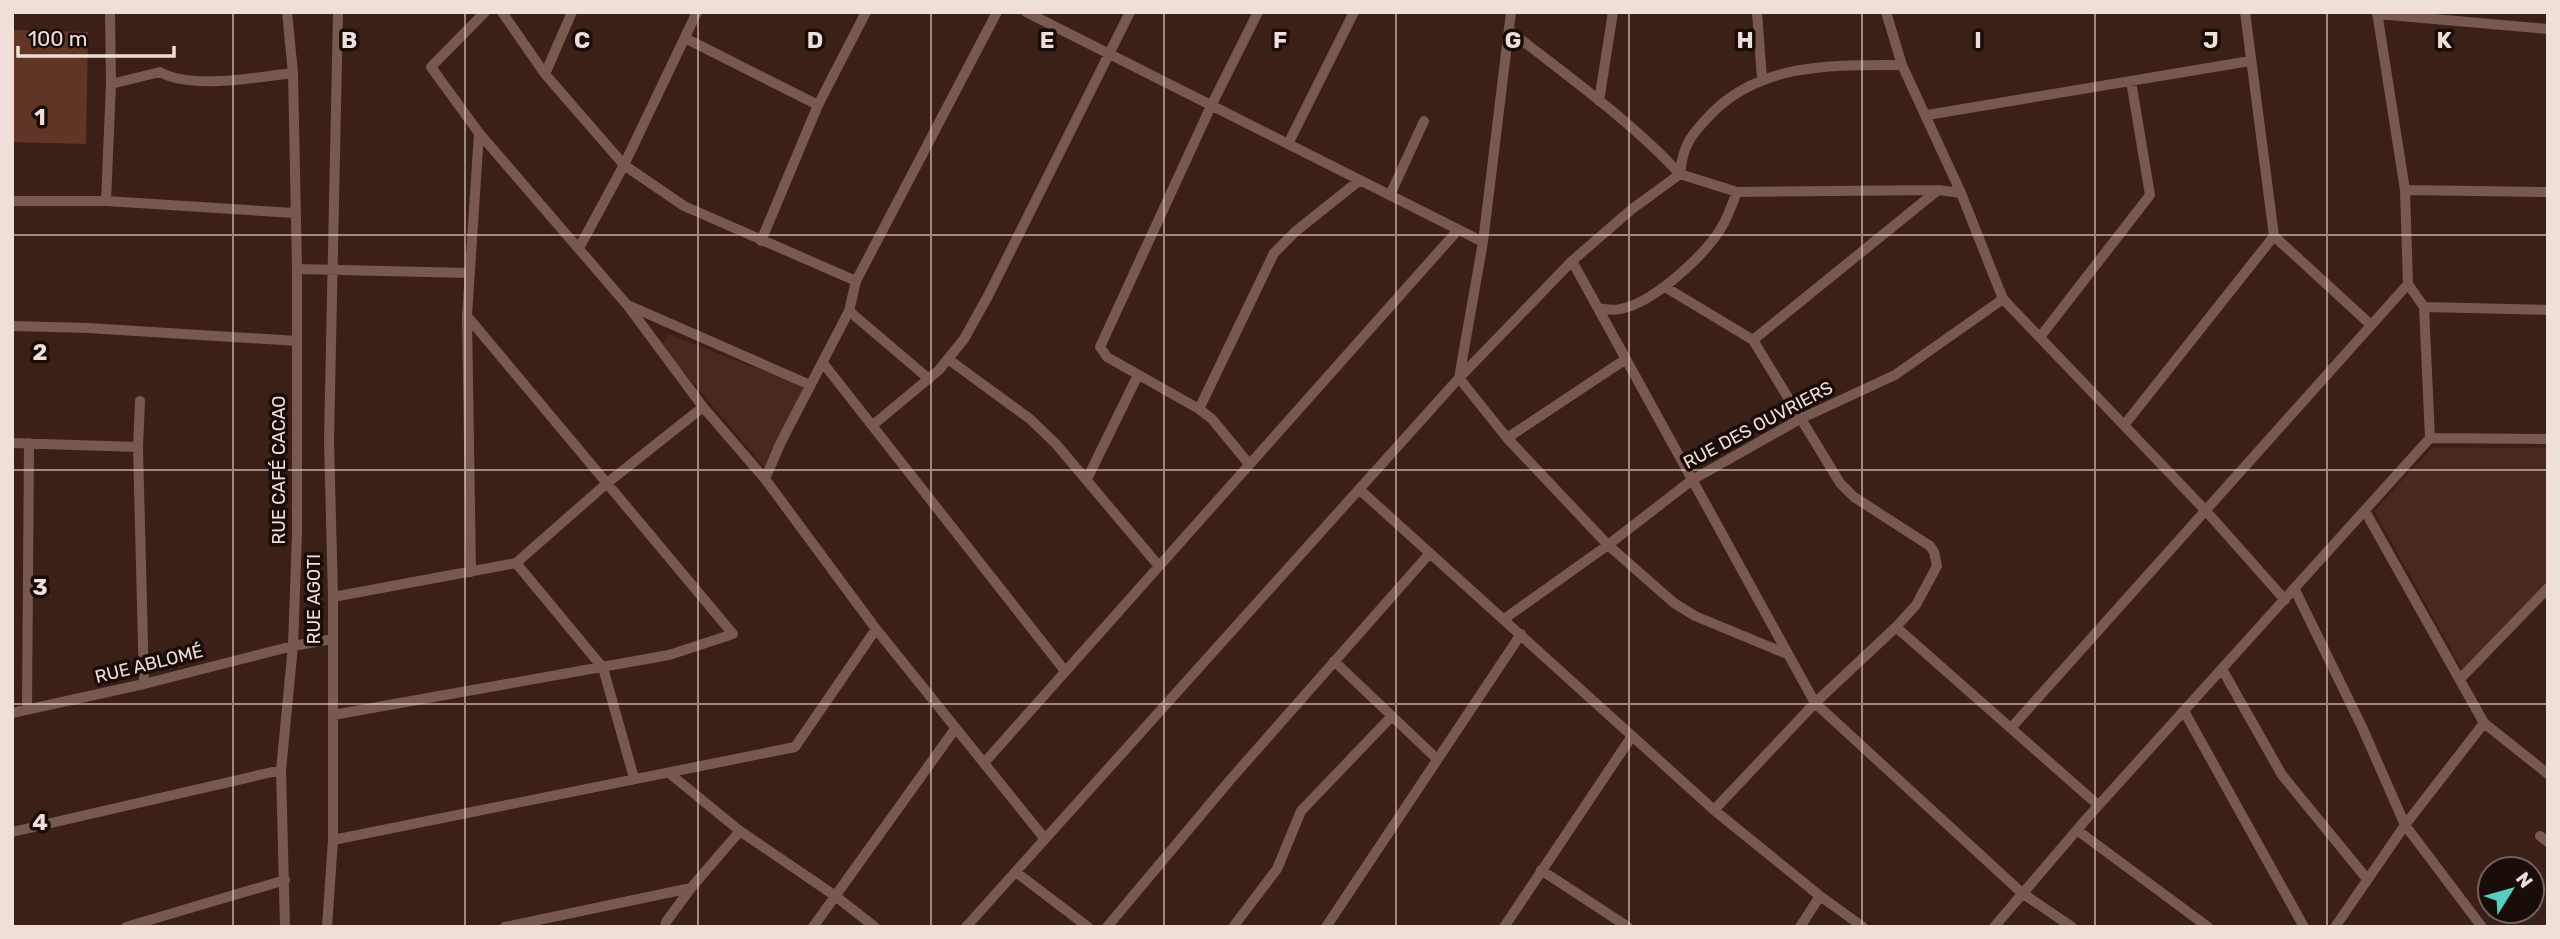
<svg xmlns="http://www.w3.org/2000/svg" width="2560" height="939" font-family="Rubik,sans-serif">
<rect width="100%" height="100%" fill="#3a2017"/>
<!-- built -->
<path fill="#48291d" d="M668,334l136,53 -40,80 -102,-121z
M2432,448h116v136l-86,85 -88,-158z"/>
<!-- pitch -->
<path fill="#613627" d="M12,30l76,2 -2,112 -74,-2z"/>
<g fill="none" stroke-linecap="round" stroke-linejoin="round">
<!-- minor -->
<path stroke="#77594f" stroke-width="10" d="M485,12l-54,55 48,66 149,173 75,101 62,72 111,150 169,210
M502,12l43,62 79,91 60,41 172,75
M1026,12l457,230
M1511,12l-28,230 -24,136 48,60 101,107 66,58 21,13 92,38
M1757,12l5,67
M1886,12l16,53 59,128 42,106 203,212 79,89
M2245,12l29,224 97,89
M2377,14l171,15
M685,38l133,67
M1902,65c-68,0 -140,-3 -191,49 -21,22 -28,31 -31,60l57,18 201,-2 23,3
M545,74l27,-62
M111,84l49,-12c31,18 98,5 133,1
M1599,101l14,-89
M1927,115l323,-54
M1288,144l66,-132
M2405,190l143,2
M1390,195l34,-74
M12,201h94l189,12
M106,201l5,-117 -1,-72
M761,241l57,-136 48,-93
M579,248l45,-83 73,-153
M1572,261l243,442 207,190 50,34
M297,269l172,4
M1665,287l88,53 185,-150
M630,306l180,79
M2424,307l124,3
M1598,308c7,1 15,3 22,1 34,-6 88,-56 104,-86 5,-10 9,-21 13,-31
M849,311l80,68
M12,326l76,2 209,13
M2040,337l110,-142 -19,-114
M948,359l82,60 26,25 102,121
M823,363l242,308
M140,401l-2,46 6,237
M1199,409l75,-156 22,-22 64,-51
M2125,424l149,-188
M873,425l66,-55 25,-31 24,-43 142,-284
M1507,438l119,-79
M2430,438l118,1
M12,443l126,4
M1249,464l-37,-45 -13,-10 -92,-52 -7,-10 111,-241 47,-94
M765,479l16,-37 68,-131 7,-30 141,-269
M1087,479l51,-104
M1360,490l354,320 106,86 43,31
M2365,511l119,212 64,51
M516,563l87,105 31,110
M471,572l-4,-256 12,-183
M2295,590l67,137 43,98 77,102
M333,597l183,-34 90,-79 97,-77
M1504,619l104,-74 84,-65 108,-61 95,-44 108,-76
M1896,627l202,178
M1334,661l103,98
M2222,669l60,106 85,104
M2460,679l88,-91
M27,710l2,-267
M2184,711l120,216
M12,713l132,-29 149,-38 39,-7
M333,715l336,-60 64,-21 -266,-318
M2011,728l397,-444
M984,763l474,-533
M669,773l71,58 94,64 41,32
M1714,810l101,-107 81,-76 20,-22 21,-39 -3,-14 -4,-6 -76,-49 -14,-14 -87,-143
M2077,830l131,97
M12,832l269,-62
M2540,836l8,6
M333,840l462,-93 81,-118
M1541,870l87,57
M1017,873l71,54
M126,927l159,-47
M285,927l-4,-157 12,-124 4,-113v-264l-4,-196 -6,-61
M327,927l6,-87v-243l-4,-157 9,-428
M505,927l186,-39
M665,927l1,-5 25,-34 49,-57
M813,927l142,-198
M966,927l493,-549 113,-117 60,-52 48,-35c-50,-54 -113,-98 -171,-144
M1107,927l123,-147 200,-227
M1233,927l44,-58 24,-58 91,-95
M1326,927l195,-293
M1504,927l128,-191
M1800,927l20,-31
M1994,927l94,-110 342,-379 -6,-131 -16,-23 -3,-94 -28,-178
M2335,927l70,-102 79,-102"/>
</g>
<!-- grid -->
<path fill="none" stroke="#f0ded8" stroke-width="2" stroke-opacity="0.55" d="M233,12v915M465,12v915M698,12v915M931,12v915M1164,12v915M1396,12v915M1629,12v915M1862,12v915M2095,12v915M2327,12v915M12,235h2536M12,470h2536M12,704h2536"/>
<g text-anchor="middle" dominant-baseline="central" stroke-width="7" stroke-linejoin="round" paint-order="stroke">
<!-- street labels -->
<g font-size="18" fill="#f0ded8" stroke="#190d09">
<text transform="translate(1758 425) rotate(-28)">RUE DES OUVRIERS</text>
<text transform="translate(279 470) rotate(-90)">RUE CAFÉ CACAO</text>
<text transform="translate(314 599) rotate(-90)">RUE AGOTI</text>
<text transform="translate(149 664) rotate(-14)">RUE ABLOMÉ</text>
</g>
</g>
<g font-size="23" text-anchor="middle" font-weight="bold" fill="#f0ded8" stroke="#190d09" stroke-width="7" stroke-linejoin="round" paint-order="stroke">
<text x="349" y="48">B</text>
<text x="582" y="48">C</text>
<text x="815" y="48">D</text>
<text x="1047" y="48">E</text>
<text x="1280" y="48">F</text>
<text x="1513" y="48">G</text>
<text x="1745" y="48">H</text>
<text x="1978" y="48">I</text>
<text x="2211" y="48">J</text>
<text x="2444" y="48">K</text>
<text x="40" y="125">1</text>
<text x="40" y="360">2</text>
<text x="40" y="595">3</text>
<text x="40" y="830">4</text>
</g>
<!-- border -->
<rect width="2560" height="939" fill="none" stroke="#f0ded8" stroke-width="28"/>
<!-- north arrow -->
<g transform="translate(2511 890) rotate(53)"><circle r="33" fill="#190d09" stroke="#6f615c" stroke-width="2"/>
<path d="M0-5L12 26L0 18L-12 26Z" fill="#58cec1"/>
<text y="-10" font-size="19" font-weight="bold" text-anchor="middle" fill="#f0ded8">N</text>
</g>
<!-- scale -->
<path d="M18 46v10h156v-10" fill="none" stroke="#f0ded8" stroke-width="3.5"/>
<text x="28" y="46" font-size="21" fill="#f0ded8" stroke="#190d09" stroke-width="5" paint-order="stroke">100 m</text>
</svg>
